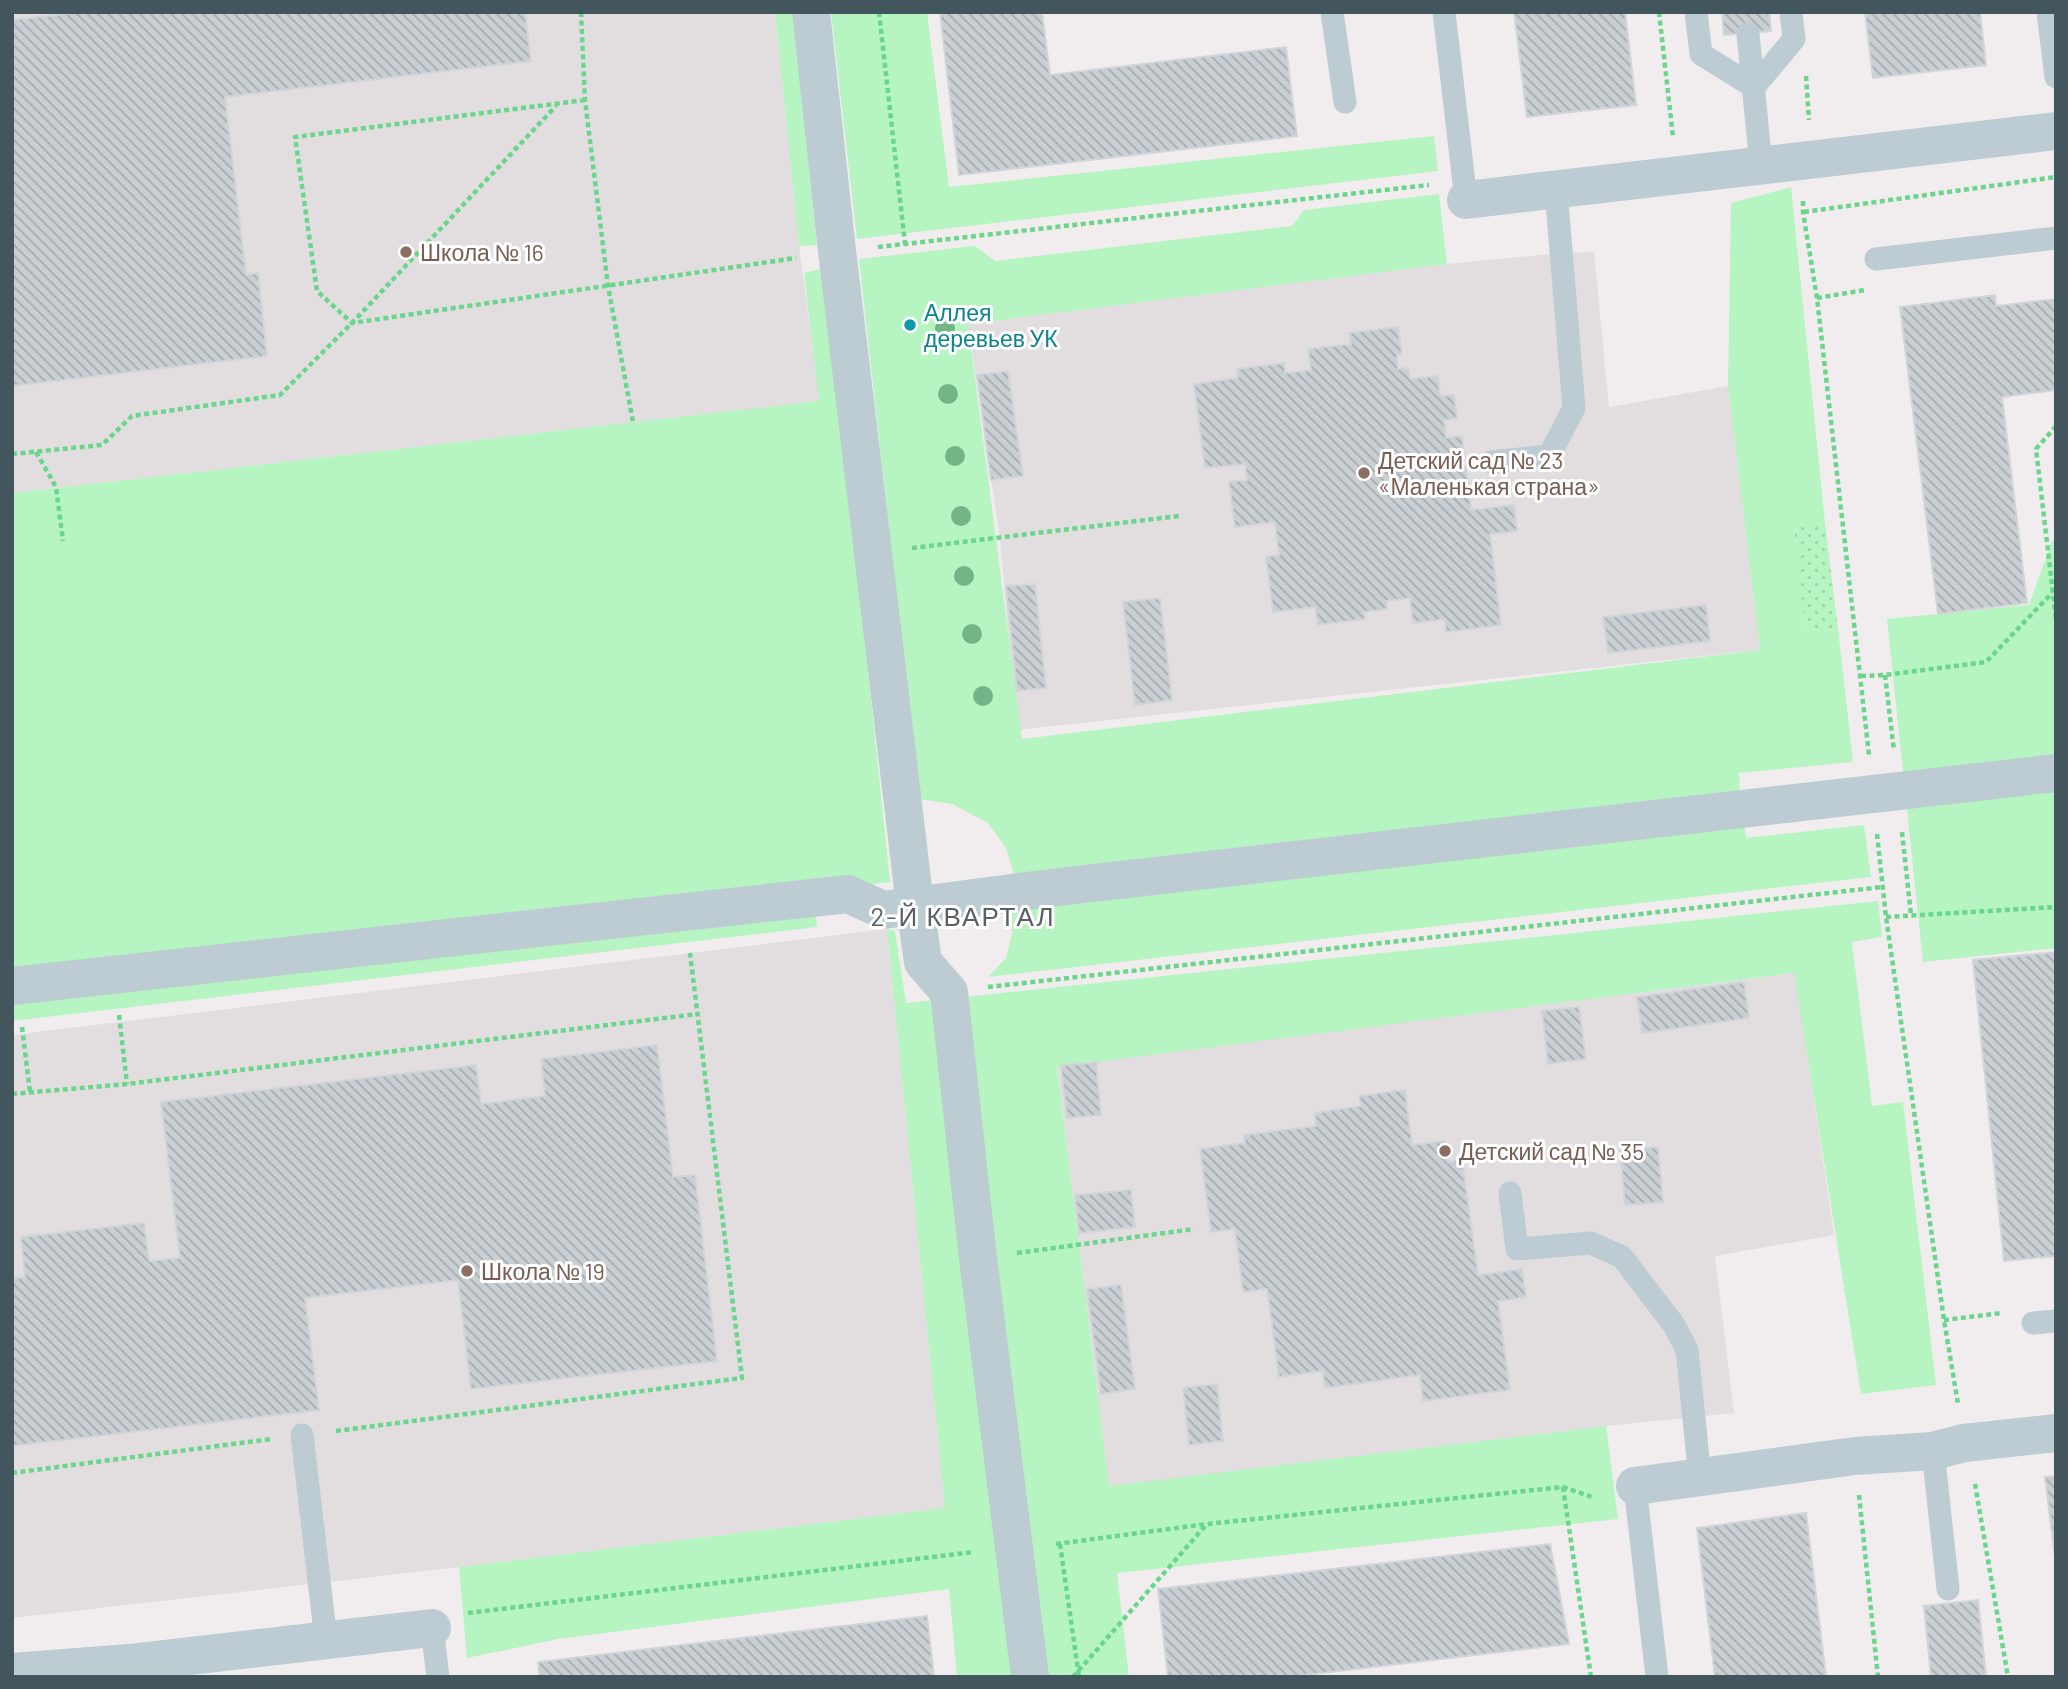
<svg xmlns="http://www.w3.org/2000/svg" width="2068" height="1689" font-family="Barlow,sans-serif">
<defs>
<pattern id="park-dots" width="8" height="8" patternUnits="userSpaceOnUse" patternTransform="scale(1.75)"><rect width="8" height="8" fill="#b6f4c2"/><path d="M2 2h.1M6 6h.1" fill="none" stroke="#9ed3a9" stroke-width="1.8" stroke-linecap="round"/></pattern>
<pattern id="building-back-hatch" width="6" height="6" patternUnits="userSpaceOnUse" patternTransform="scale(1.75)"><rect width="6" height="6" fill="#c9cfd3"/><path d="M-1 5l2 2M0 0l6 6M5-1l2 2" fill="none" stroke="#a5abae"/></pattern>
</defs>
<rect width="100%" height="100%" fill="#f1edee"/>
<!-- education -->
<path fill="#e2dee0" d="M12,12h763l24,234 21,155 -808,92z
M1594,252l15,155 119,-21 32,264 -743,80 -17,-191 -32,-215 479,-60 113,-11z
M887,929l58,579 -486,59 -447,51v-583z
M1795,973l39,262 -119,21 19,157 -128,13 -497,61 -52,-421z"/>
<!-- grass -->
<path fill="#b6f4c2" d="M775,12h18l24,233 -18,1z
M831,12h96l22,175 485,-51 4,35 -581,68z
M1791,187l34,336 -31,2 11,106 33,-2 15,133 -114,11 1,23 -724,85 -10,-33 -18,-25 -36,-19 -33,-5 -60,-540 116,-13 20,15 297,-35 12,-16 135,-16 8,70 -479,60 54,415 738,-89 -32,-264 3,-183z
M826,268l64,614 -878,97v-486l807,-92 -15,-128z
M2052,541h4v407l-133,14 -36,-343 142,-14z
M1743,819l3,19 118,-13 7,52 -883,100 18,-19 6,-24v-31z
M1878,901l4,36 -30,5 20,164 31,-4 33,283 -75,9 -67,-421 -737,94 52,419 497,-60 12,93 -501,54 12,104h-172l-8,-88 -391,50 -91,19 -8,-91 486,-59 -58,-579 8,2 11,72z
M815,911l2,16 -805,94v-21z"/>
<!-- park -->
<path fill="url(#park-dots)" d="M1825,523l13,106 -33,3 -11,-107z"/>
<!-- building -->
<path fill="url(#building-back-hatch)" stroke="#d1d5da" stroke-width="2" d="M82,12h443l6,49 -306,36 21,178 12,-2 9,83 -255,30v-366z
M940,12h102l8,63 236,-28 11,89 -338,39z
M1514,12h111l11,93 -109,12z
M1722,12h47l2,19 -47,4z
M1865,12h115l6,53 -113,13z
M1995,295l1,11 60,-7v91l-54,7 25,206 -89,11 -38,-307z
M1398,327l4,27 -5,1 1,14 10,-1 2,11 28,-3 2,20 14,-1 3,23 -13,2 2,18 16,-2 9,74 43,-5 3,26 -27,3 11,91 -55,7 -1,-13 -32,4 -3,-25 -24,3 1,8 -24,3 2,7 -47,6 -3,-18 -42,5 -7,-55 13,-2 -4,-33 -40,5 -6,-45 18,-2 -2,-16 -40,4 -11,-84 44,-6 -1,-9 47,-6 1,10 26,-3 -3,-21 43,-5 -2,-11z
M1008,371l15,105 -32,4 -14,-105z
M1035,584l11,104 -29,3 -11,-105z
M1160,598l12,102 -37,5 -12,-103z
M1706,605l4,36 -102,12 -5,-36z
M2056,952v304l-52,5 -31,-301z
M1744,982l5,36 -107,15 -5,-36z
M1579,1007l7,52 -38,5 -6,-53z
M657,1045l16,132 22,-2 22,186 -246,28 -13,-109 -153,18 14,112 -307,36v-167l13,-2 -4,-40 123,-14 5,38 31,-3 -19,-156 315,-37 5,39 64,-8 -4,-37z
M1096,1062l5,53 -34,3 -6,-52z
M1405,1090l7,55 33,-4 3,21 14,-2 16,115 44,-6 4,28 -28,4 12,89 -87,11 -3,-26 -95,13 -2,-17 -44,6 -12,-88 -24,3 -8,-63 -24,3 -11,-83 45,-6 -1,-8 72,-9 -1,-13 46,-7 -2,-10z
M1658,1147l5,55 -38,3 -5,-55z
M1131,1190l4,37 -56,6 -4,-38z
M1121,1285l14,104 -34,5 -14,-105z
M1217,1384l6,57 -34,4 -6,-57z
M2056,1476v90l-11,-89z
M1806,1513l20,164h-111l-18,-149z
M1550,1544l19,100 -281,33h-120l-10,-88z
M1978,1600l8,77h-55l-7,-71z
M927,1616l7,61h-394l-2,-15z"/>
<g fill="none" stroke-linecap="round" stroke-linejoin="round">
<!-- path -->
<path stroke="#6ad68c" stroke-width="4.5" stroke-dasharray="5 3.5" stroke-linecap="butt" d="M581,12l4,88 23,186 25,136
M879,12l26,232
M1659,12l14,125
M1806,76l3,44
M585,100l-290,37 22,154 35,32 444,-65
M1803,201v11l14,86 52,457
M1804,212l252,-35
M878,247l551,-62
M1817,298l48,-8
M2056,426l-20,23 20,170
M36,452l20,35 7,54
M12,454l90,-9 30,-29 148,-21 72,-72 204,-217
M912,548l267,-32
M1885,675l9,76
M1861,676l24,-1 101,-13 66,-69
M1902,832l9,83
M1877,834l9,83 58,403 14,84
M1886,917l170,-10
M988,987l894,-100
M119,1015l8,69
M22,1027l8,65
M12,1094l115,-10 570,-70
M1017,1253l177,-24
M1944,1320l58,-7
M336,1431l406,-53 -52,-425
M12,1473l259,-34
M1975,1484l33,193
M1563,1487l28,190
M1859,1495l19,182
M1056,1544l151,-20 356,-37 32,11
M1060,1544l19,133
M468,1613l506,-61
M1073,1677l133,-152"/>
<!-- lane -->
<path stroke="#bcccd2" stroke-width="23" d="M1332,12l13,90
M1444,12l22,188
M1696,12l5,42 53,33 40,-48 -3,-27
M2048,12l8,65
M1748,34l13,131
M1876,259l180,-21
M1491,462l58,-6 25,-48 -18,-218
M1510,1193l7,56 74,-6 31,14 52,68 13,25 13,128
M2033,1323l23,-2
M302,1435l24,205
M1933,1451l15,138
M1635,1486l22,191
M432,1628l6,49"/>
<!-- street -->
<path stroke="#bcccd2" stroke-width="38" d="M811,12l26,239 78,654 8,57 26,30 29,266 52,419
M1466,200l590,-69
M12,986l836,-92 35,16 175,-23 998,-114
M1635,1486l220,-30 78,-5 31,-8 92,-10
M12,1672l117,-9 303,-35"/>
</g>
<!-- trees -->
<g fill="#73b587">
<circle cx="945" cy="328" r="10"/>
<circle cx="948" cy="394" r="10"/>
<circle cx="955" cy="456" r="10"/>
<circle cx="961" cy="516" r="10"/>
<circle cx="964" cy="576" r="10"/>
<circle cx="972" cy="634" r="10"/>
<circle cx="983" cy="696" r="10"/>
</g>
<!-- markers -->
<g fill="#8d6e63" stroke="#fff" stroke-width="2.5">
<circle cx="406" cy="252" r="7"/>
<circle cx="1364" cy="473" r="7"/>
<circle cx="1445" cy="1151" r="7"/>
<circle cx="467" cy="1271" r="7"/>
</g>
<circle fill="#0f9aa8" stroke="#fff" stroke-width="2.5" cx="910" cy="325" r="7"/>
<g text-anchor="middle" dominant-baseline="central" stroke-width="6" stroke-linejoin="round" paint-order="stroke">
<!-- education labels -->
<g font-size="23" fill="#785e54" stroke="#fff" text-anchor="start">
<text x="420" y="252">Школа № 16</text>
<text x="1378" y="460">Детский сад № 23<tspan x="1378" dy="26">«Маленькая страна»</tspan></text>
<text x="1459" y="1151">Детский сад № 35</text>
<text x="481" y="1271">Школа № 19</text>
</g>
<!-- culture labels -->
<g font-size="23" fill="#0d838f" stroke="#fff" text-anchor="start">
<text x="924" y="312">Аллея<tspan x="924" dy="26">деревьев УК</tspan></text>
</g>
<!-- quarter labels -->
<g font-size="26" letter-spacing="2" fill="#596063" stroke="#fff">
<text x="963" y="915">2-Й КВАРТАЛ</text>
</g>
</g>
<!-- border -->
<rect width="2068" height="1689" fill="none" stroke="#44565d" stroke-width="28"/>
</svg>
